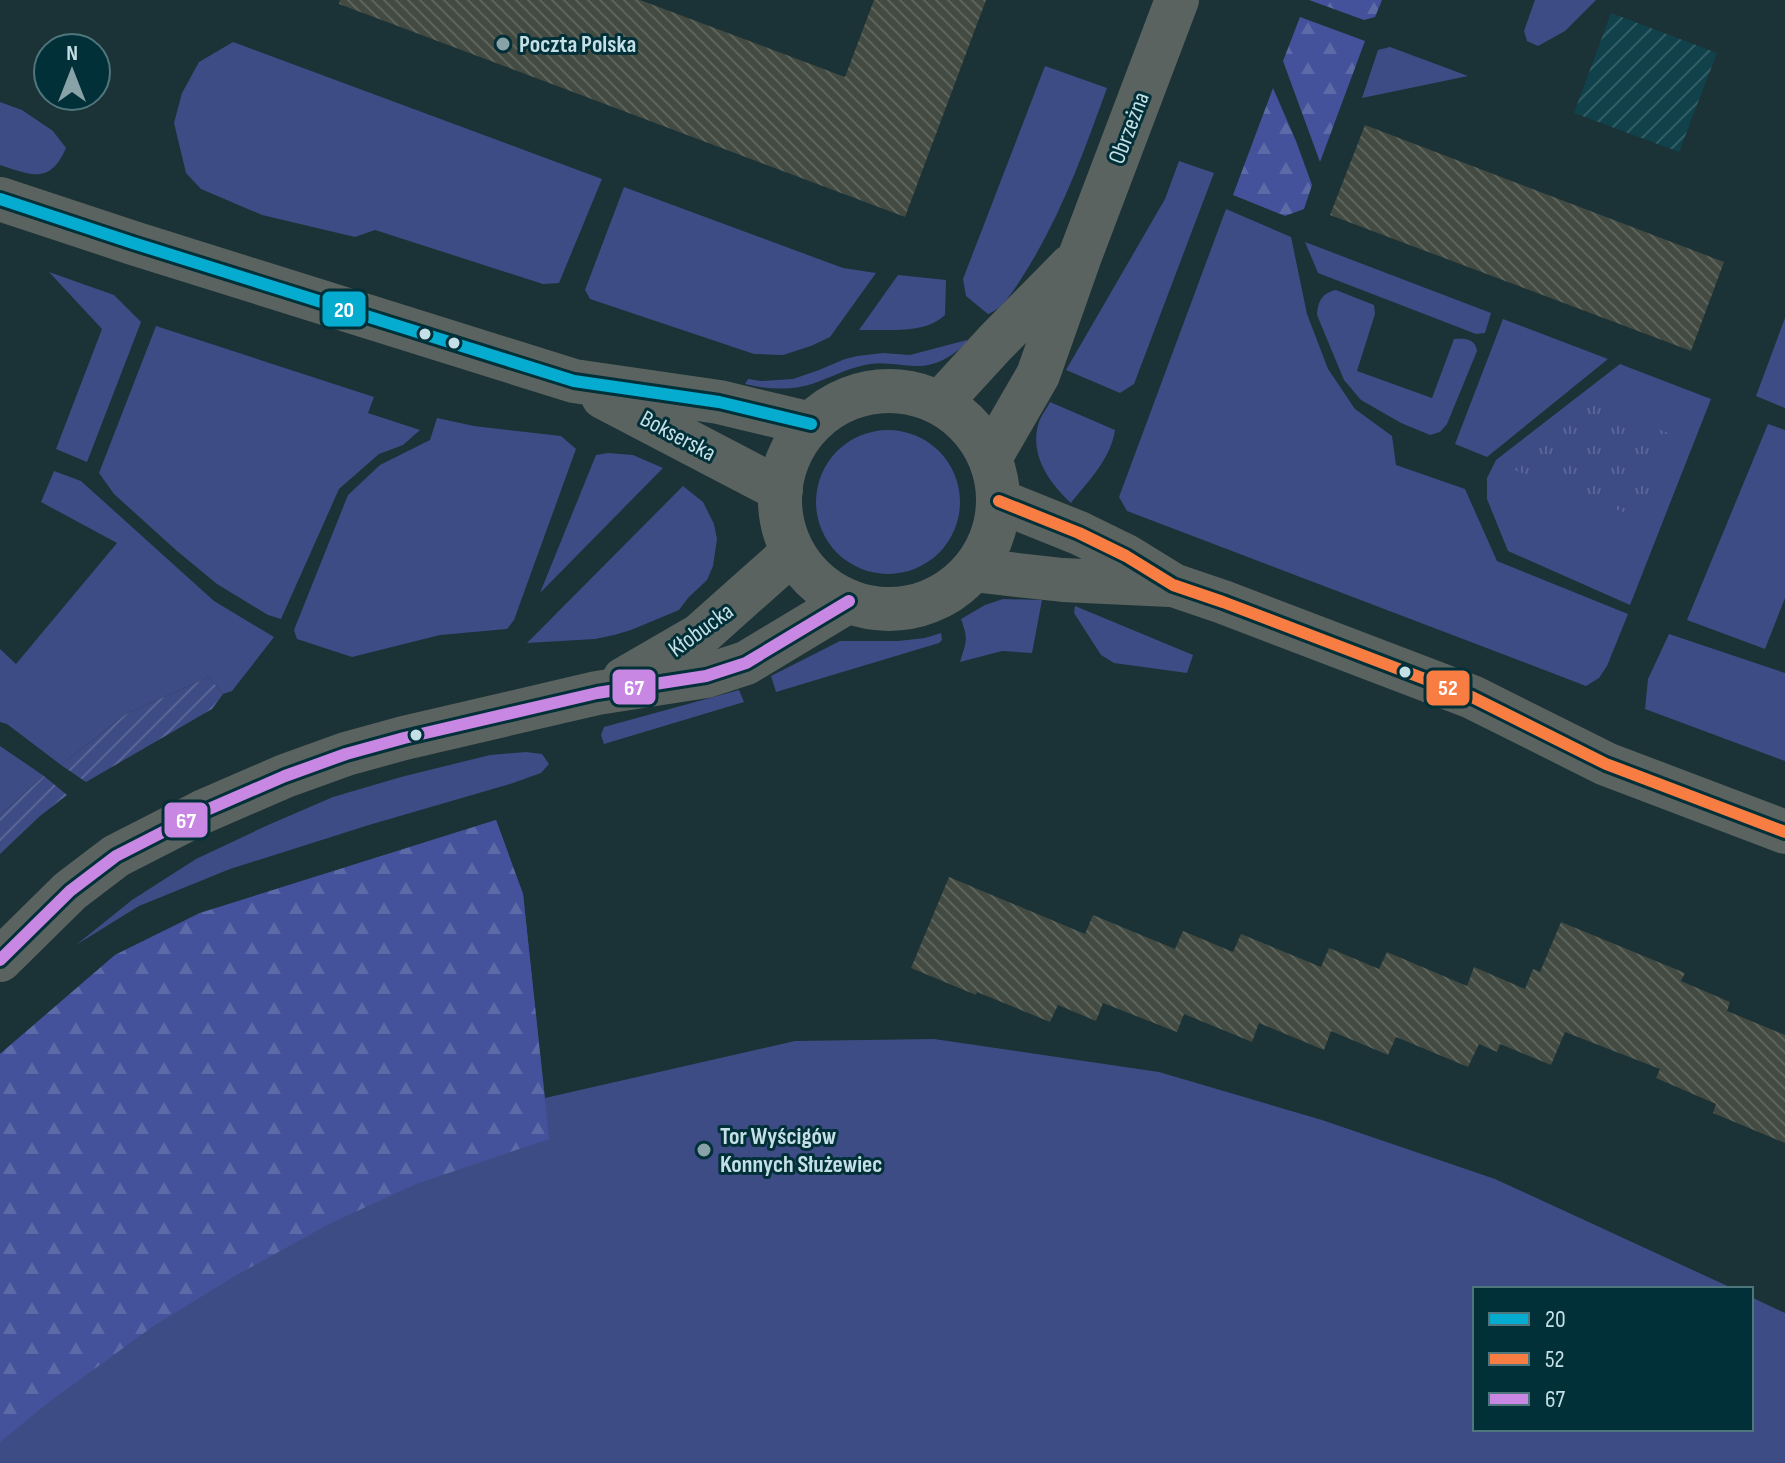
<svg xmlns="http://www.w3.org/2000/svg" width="1785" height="1463" font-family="'Sofia Sans Condensed',sans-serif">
<defs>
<pattern id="industrial-furrows" width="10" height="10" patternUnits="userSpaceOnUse" patternTransform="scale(2)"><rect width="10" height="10" fill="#11424b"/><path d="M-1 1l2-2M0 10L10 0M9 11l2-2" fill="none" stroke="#325d65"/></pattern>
<pattern id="forest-firs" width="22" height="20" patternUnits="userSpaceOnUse" patternTransform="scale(2)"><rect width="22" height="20" fill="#43529a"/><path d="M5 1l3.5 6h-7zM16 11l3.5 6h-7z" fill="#5c6aa8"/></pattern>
<pattern id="park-tufts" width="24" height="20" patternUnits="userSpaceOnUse" patternTransform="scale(2)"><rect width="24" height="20" fill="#3e4c85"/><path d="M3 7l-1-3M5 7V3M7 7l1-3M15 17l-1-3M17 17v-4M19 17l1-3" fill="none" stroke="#586596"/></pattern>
<pattern id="garden-furrows" width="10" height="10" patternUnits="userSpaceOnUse" patternTransform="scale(2)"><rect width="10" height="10" fill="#3e4c85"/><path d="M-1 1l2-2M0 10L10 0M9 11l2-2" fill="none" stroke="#586596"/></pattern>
<pattern id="building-back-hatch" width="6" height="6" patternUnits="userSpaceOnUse" patternTransform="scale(2)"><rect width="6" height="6" fill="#424a41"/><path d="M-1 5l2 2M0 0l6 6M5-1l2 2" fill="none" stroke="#5c645c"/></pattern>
</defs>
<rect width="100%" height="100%" fill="#1b3236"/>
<!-- industrial -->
<path fill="url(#industrial-furrows)" d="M1611,13l106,40 -38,99 -105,-39z"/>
<!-- grass -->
<path fill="#3e4c85" d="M1535,0h61l-31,31 -27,15 -11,-5 -3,-10z
M233,42l369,137 -43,104 -16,1 -168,-54 -20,7 -93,-22 -61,-26 -15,-16 -12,-50 8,-30 17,-31z
M1390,47l78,29 -106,22 16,-48z
M1045,66l62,22c-24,66 -47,131 -86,191 -8,12 -18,30 -33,35l-22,-18 -3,-17z
M0,102l22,8 31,21 13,17c-16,37 -35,27 -66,17z
M1179,161l35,12 -80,211 -14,9 -54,-23 99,-171z
M624,187l219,81 33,5 -46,64 -19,9 -28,9 -29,-1 -164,-55 -5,-9z
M1226,209l65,28 16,77 21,55 27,40 37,27 4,29 69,24 32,72 131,53 -21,52 -8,12 -13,8 -459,-175 -8,-14z
M1305,242l186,71 -6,20 -9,1 -158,-61z
M49,272l65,23 27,27 -54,140 -31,-13 46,-120z
M898,275l48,5 -1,35c-21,20 -59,14 -86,15z
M1336,290l38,15 1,9 -18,57 75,27 22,-59c11,-1 22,0 23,12l-30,73 -7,8 -10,3 -29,-12 -40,-23 -17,-20 -27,-65c1,-14 5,-22 19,-25z
M1785,318v90l-29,-12z
M1503,319l105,40 -121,98 -32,-13z
M156,326l218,71 -6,16 52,17 -17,15 -24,9 -40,35 -58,130 -13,-4 -51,-31 -40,-33 -63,-57 -15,-21z
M967,340l1,2c-11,9 -22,19 -36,22 -20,6 -41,-3 -62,0 -20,3 -38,13 -58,20 -22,7 -45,5 -67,0l3,-5 13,2 32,-2 26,-9 26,-11 12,-3 26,-3 27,2z
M1620,364l91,35 -81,206 -122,-54 -21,-52v-21l9,-18z
M1050,402l65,28c-4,29 -27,51 -44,73 -21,-20 -41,-46 -33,-78 2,-8 8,-15 12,-23z
M437,418l37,8 87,10 15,13 -62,171 -7,9 -67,6 -88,22 -55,-18 -3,-9 54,-135 32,-30 50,-25z
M1768,424l17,6v168l-20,51 -78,-29z
M816 502a72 72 0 1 1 144 0a72 72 0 1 1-144 0Z
M608,453l25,2 30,13 -123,125 56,-138z
M54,471l27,10 133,120 60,36 -42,54 -9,3 -14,-17 -83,37 -65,51 -54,-41 -7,-2v-73l16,15 101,-121 -76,-41z
M683,486l20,16 11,22 3,15 -4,27 -6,14 -19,18 -9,12 -48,20 -17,5 -19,4 -68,4z
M1003,599l39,1 -10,53 -30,-2 -42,11c6,-21 9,-21 1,-43l24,-14z
M1075,606l118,49 -6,18 -73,-10 -13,-8 -27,-42z
M941,633l1,7 -3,3 -163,49 -5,-16 69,-35h58l27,-3z
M1669,634l116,39v88l-140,-52 3,-30z
M739,690l5,12 -140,42 -3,-9 3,-8z
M0,746l44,30 -44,39z
M526,752l16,2 7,10 -8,9 -28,10 -144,42 -139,44 -91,37 -63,39 56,-45 64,-41 72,-34 65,-28 68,-20 89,-22z
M496,820l27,74 22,204 250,-57 139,-2 225,33 163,48 173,59 239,110h-259v140h276v-132l34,16v150h-1785v-409l115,-99 85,-42z"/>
<!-- forest -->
<path fill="url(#forest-firs)" d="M1309,0h73l-7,17 -11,3z
M1300,17l65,24 -45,121 -37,-101z
M1273,88l23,53 16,44 -8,24 -19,7 -52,-21z
M496,820l27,74 26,245 -133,45 -87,40 -96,53 -81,50 -103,75 -49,40v-388l115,-99 85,-42z"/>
<!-- park -->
<path fill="url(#park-tufts)" d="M1578,397l95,38 -34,83 -135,-52z"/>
<!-- garden -->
<path fill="url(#garden-furrows)" d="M209,677l14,17 -11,15 -126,73 -25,-17 65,-51z
M44,776l23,19 -27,21 -40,38v-39z"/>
<!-- building -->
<path fill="url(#building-back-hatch)" d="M340,0h300l205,77 29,-77h112l-81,217 -566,-213z
M1365,125l359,137 -33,89 -361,-136z
M949,877l136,57 8,-19 82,34 8,-18 50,21 8,-18 80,33 8,-19 50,21 8,-17 80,34 7,-19 51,22 8,-20 7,3 21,-50 124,51 -4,8 49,21 -3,9 58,24v108l-72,-30 3,-9 -60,-26 4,-9 -95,-37 -14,33 -51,-21 -3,8 -18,-8 -11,23 -72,-30 -8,18 -57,-24 -7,19 -65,-27 -7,19 -68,-28 -7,18 -74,-29 -7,18 -38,-16 -8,17 -73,-30 -1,3 -65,-27z"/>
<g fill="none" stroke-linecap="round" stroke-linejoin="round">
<!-- minor -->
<path stroke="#5b6360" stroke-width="44" d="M999,501l80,32 47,23 47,29 50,17 249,95 134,67 179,68
M973,570l90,10 107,5"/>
<!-- tertiary -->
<path stroke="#5b6360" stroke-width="44" d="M0,199l133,44 441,138 145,21 92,22
M780 500a109 109 0 1 1 218 0a109 109 0 1 1-218 0Z
M603,397l178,93
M940,403l55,-60 76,-77
M990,458l48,-83 42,-119 97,-256
M624,679l76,-44 93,-83
M0,960l70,-69 46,-35 86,-44 83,-36 61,-22 58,-16 193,-45 109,-17 40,-13 103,-62"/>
<defs>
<path id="bus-1" d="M0,199l133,44 441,138 145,21 92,22"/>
<path id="bus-2" d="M999,501l80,32 47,23 47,29 50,17 249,95 134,67 179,68"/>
<path id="bus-3" d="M0,960l70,-69 46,-35 86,-44 83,-36 61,-22 58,-16 193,-45 109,-17 40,-13 103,-62"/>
</defs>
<!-- bus-1 casing -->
<use href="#bus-1" stroke="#023038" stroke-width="18"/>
<!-- bus-2 casing -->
<use href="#bus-2" stroke="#023038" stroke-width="18"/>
<!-- bus-3 casing -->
<use href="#bus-3" stroke="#023038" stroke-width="18"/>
<!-- bus-1 -->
<use href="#bus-1" stroke="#06acd0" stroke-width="12"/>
<!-- bus-2 -->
<use href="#bus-2" stroke="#f77d43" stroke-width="12"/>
<!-- bus-3 -->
<use href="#bus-3" stroke="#c787e3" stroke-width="12"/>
</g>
<!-- markers -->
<g fill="#89a2a8" stroke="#023038" stroke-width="3">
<circle cx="503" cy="44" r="8"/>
<circle cx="704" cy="1150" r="8"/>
</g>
<g fill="#c4dfe5" stroke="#023038" stroke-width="3">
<circle cx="425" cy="334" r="7"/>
<circle cx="454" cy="343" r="7"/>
<circle cx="1405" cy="672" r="7"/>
<circle cx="416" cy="735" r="7"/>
</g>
<g text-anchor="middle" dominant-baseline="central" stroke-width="6" stroke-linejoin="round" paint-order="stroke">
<!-- poi labels -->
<g font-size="24" font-weight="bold" fill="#c4dfe5" stroke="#023038" text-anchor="start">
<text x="519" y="44">Poczta Polska</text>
<text x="720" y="1136">Tor Wyścigów<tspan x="720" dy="28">Konnych Służewiec</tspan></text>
</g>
<!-- street labels -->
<g font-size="24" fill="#c4dfe5" stroke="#023038">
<text transform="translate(1129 128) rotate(-69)">Obrzeżna</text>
<text transform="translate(678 436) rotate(28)">Bokserska</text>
<text transform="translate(701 630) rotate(-36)">Kłobucka</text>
</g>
</g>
<g stroke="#023038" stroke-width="3">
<rect x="321" y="290" width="46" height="38" rx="8" fill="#06acd0"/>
<rect x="611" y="668" width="46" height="38" rx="8" fill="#c787e3"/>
<rect x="1425" y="669" width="46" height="38" rx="8" fill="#f77d43"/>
<rect x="163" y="801" width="46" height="38" rx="8" fill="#c787e3"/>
</g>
<g font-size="22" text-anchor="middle" font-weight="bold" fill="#fff">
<text x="344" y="317">20</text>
<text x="634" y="695">67</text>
<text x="1448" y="695">52</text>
<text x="186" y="828">67</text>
</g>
<!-- legend -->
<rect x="1473" y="1287" width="280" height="144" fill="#023038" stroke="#50767d" stroke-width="2"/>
<rect x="1489" y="1313" width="40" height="12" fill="#06acd0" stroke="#50767d" stroke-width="2"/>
<text x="1545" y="1327" font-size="24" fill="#c4dfe5">20</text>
<rect x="1489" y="1353" width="40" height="12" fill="#f77d43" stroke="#50767d" stroke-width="2"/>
<text x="1545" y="1367" font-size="24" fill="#c4dfe5">52</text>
<rect x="1489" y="1393" width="40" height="12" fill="#c787e3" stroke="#50767d" stroke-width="2"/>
<text x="1545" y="1407" font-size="24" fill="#c4dfe5">67</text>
<!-- north arrow -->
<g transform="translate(72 72)"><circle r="38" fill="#023038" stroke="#50767d" stroke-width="2"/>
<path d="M0-6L14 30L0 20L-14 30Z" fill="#89a2a8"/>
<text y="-12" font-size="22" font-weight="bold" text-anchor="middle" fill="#c4dfe5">N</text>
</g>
</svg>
